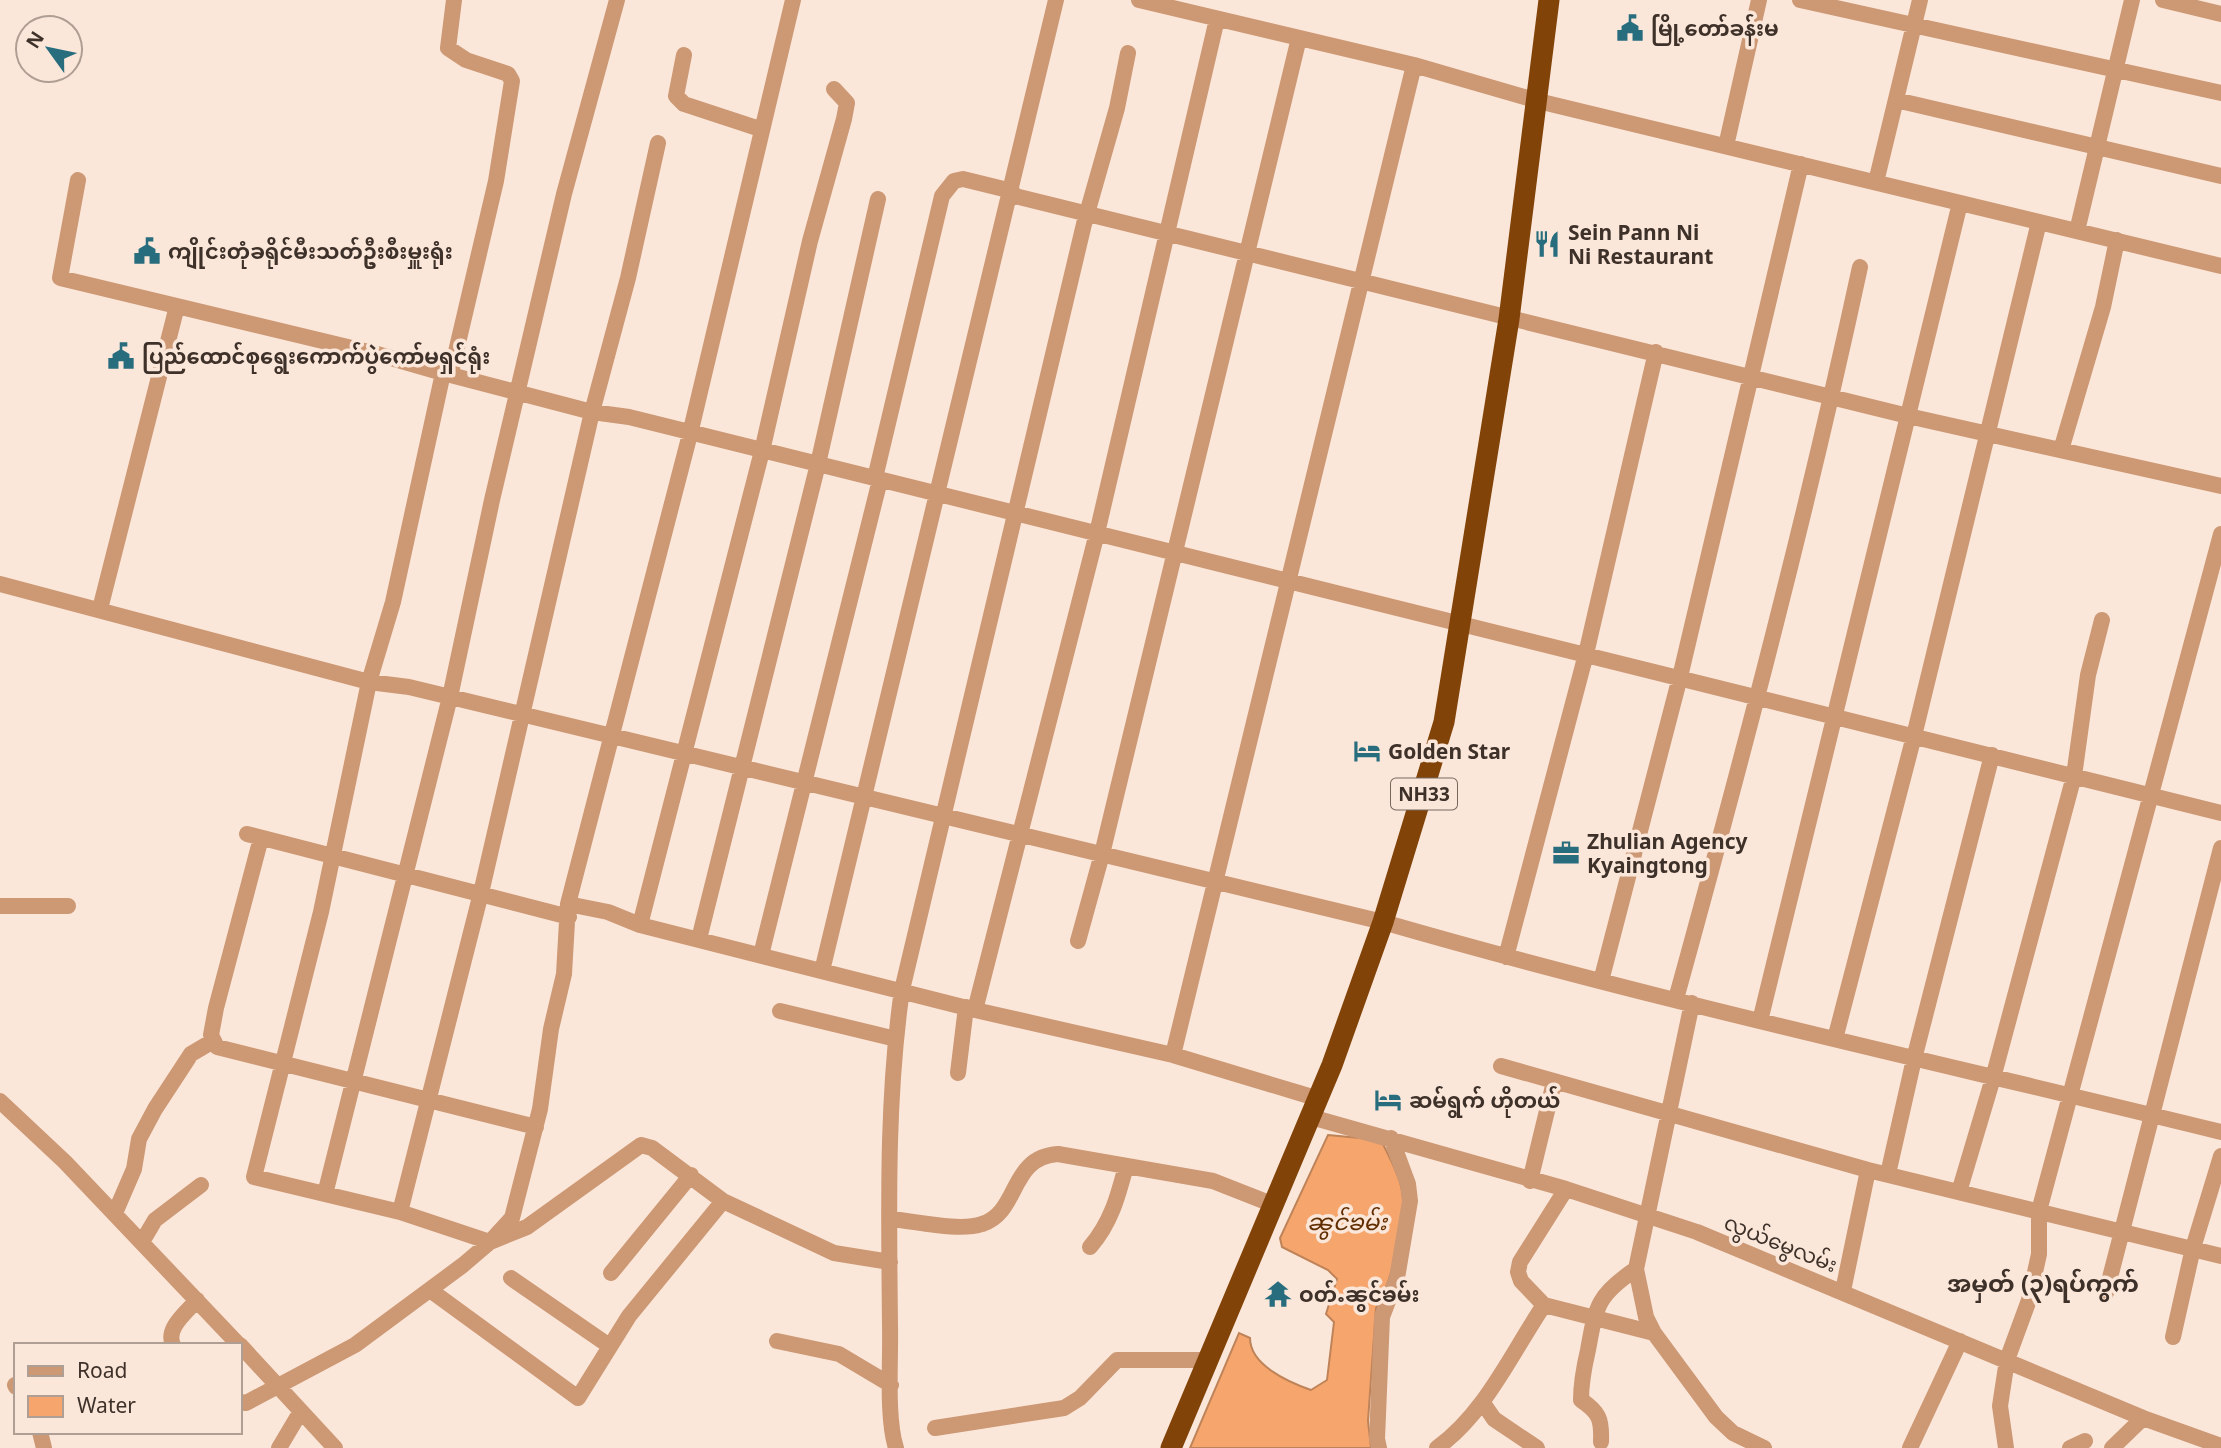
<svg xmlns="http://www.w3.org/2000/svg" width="2221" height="1448" font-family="'Noto Sans','Noto Sans Myanmar',sans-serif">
<rect width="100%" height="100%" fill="#fbe7da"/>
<!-- water -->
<path fill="#f6a66d" stroke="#bf8359" stroke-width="2" d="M1328,1135l53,5c7,15 16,30 20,46 8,31 -9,95 -25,122l-8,113 3,27h-181l49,-115 11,5c0,27 38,44 61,52l16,-10 7,-58 -8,-8 11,-35 -9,-9 -46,-23 -2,-9z"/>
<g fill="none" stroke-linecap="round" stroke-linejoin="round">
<!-- minor -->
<path stroke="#cd9874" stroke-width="16" d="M1139,0l275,65 124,36 683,165
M1800,0l421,93
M2163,0l58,14
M684,55l-8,41 8,8 76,25
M1896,100l325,76
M1726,146l33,-146
M78,180l-18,98 317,76 66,19
M1876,182l44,-182
M1011,195l897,221 313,70
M2077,231l55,-231
M451,373l45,-192 16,-100 -4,-7 -42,-14 -18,-12 6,-48
M2061,450l42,-143 14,-67
M875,478l67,-282 12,-15 9,-2 49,12
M0,584l369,98 40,5 974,235c277,80 558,141 838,210
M100,609l77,-303
M247,834l322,83
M261,838l-45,170 -5,27 6,12 319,80
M568,904l40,8 32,13 335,85 198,45 146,44
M0,906h68
M640,925l122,-474 48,-210 34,-122 3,-16 -13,-14
M699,939l119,-475 60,-265
M1078,941l24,-87 197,-816
M761,955l119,-475
M1506,957l80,-303 70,-302
M822,971l234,-971
M1601,981l79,-304 121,-513
M1676,999c67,-243 131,-486 184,-732
M1692,1003l-56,266 10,48 8,16 62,84 17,16 31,15
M975,1010l122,-477 120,-514
M780,1011l116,28
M1760,1021l200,-818
M1835,1039l79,-303 125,-514
M1173,1055l241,-990
M1501,1066l367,104 353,86
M958,1073l8,-66
M0,1101l65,61 174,183
M1311,1117l255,72 131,43 446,186 78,28
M1888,1174l26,-115 78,-304
M1530,1181l24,-99
M1566,1189l-46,73 -2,10 3,9 23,24 110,28
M1959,1192l34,-114 81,-302 14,-101 14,-55
M325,1194l125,-497 42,-197 72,-306 53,-194
M400,1212l81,-319 111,-481 36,-134 30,-135
M115,1213l19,-44 5,-30 16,-30 36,-55 22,-13
M890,1219c25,2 69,13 92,5 38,-12 27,-67 76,-70l155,27 61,24
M142,1242l13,-22 46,-35
M1090,1247c21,-24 28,-51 36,-81
M890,1262l-56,-9 -111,-52 -71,-53 -11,-3 -114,82 -37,15 -90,-30 -146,-35 67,-265 48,-230 24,-80 50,-229 149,39 37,5 1592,396
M611,1273l80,-98
M511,1278l97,67
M430,1290l148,108 51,-82 94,-115
M1843,1291l25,-121
M2106,1293l115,-445
M2173,1337l20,-89 28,-92
M777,1341l62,13 52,31
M173,1345c-8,-17 14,-33 24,-45
M240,1345l95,103
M15,1385l1,2
M240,1402l6,1 109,-58 108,-80 27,-23 22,-24 28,-109 11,-80 13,-55 4,-70 122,-470 103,-434
M1483,1403l11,16 43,29
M935,1428l129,-20 16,-10 37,-38h91
M40,1432l4,16
M1601,1442c1,-23 -2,-30 -20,-42 0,-18 3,-33 7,-50 8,-44 9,-55 48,-81
M279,1448l22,-37
M896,1448c-10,-31 -5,-89 -6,-122 -1,-112 -4,-225 12,-336l182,-766 33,-116 11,-55
M1379,1448l-2,-9 5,-122 15,-39 13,-77 -2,-17 -17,-46
M1437,1448c49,-36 74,-94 107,-143
M1910,1448l50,-107
M2006,1448l-6,-42 7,-46 22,-60 10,-46v-43l182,-677
M2070,1448l15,-7
M2112,1448l31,-30"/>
<!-- highway -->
<path stroke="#824308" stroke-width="21" d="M1171,1448l161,-383 51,-143 61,-200 65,-403 40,-319"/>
</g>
<!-- icons -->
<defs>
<symbol id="civic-bare" viewBox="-9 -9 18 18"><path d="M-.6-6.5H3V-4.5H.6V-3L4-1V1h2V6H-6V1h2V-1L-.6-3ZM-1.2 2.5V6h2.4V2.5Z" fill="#286d7d" stroke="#fbe7da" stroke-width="2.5" paint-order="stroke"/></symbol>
<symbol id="restaurant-bare" viewBox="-9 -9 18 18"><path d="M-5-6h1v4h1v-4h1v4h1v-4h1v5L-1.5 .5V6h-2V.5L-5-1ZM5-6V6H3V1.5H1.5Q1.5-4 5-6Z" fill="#286d7d" stroke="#fbe7da" stroke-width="2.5" paint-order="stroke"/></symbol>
<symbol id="hotel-bare" viewBox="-9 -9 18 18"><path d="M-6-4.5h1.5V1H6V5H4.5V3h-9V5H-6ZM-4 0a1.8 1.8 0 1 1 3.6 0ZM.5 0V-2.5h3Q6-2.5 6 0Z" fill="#286d7d" stroke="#fbe7da" stroke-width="2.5" paint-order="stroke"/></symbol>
<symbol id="office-bare" viewBox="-9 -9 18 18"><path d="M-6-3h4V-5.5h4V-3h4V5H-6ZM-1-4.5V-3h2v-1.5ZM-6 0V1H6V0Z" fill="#286d7d" stroke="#fbe7da" stroke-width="2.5" paint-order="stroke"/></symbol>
<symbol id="temple-bare" viewBox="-9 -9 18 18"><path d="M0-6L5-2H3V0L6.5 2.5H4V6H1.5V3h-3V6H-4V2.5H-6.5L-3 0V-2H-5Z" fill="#286d7d" stroke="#fbe7da" stroke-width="2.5" paint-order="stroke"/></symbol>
</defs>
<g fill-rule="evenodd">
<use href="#civic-bare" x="1611" y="9" width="38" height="38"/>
<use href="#restaurant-bare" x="1528" y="225" width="38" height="38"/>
<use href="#civic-bare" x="128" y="232" width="38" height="38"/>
<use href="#civic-bare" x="102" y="337" width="38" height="38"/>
<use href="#hotel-bare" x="1348" y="732" width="38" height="38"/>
<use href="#office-bare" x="1547" y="834" width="38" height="38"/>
<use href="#hotel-bare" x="1369" y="1081" width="38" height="38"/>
<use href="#temple-bare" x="1259" y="1275" width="38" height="38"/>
</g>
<g text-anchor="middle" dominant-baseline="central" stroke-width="7" stroke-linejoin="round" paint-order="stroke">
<!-- shield labels -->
<rect fill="#fbe7da" stroke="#77685e" stroke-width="2" x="1391" y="778.5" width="66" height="31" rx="5"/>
<g font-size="19" font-weight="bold" fill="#3e3129">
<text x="1424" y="794">NH33</text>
</g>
<!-- poi labels -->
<g font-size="21" font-weight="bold" fill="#3e3129" stroke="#fbe7da" text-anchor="start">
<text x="1651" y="28">မြို့တော်ခန်းမ</text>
<text x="1568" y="232">Sein Pann Ni<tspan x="1568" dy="24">Ni Restaurant</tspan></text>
<text x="168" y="251">ကျိုင်းတုံခရိုင်မီးသတ်ဦးစီးမှူးရုံး</text>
<text x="142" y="356">ပြည်ထောင်စုရွေးကောက်ပွဲကော်မရှင်ရုံး</text>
<text x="1388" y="751">Golden Star</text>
<text x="1587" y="841">Zhulian Agency<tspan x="1587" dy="24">Kyaingtong</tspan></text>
<text x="1409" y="1100">ဆမ်ရွက် ဟိုတယ်</text>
<text x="1299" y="1294">ဝတ်ႉၼွင်ၶမ်း</text>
</g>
<!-- street labels -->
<g font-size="21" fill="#3e3129" stroke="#fbe7da">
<text transform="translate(1781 1243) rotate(22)">လွယ်မွေလမ်း</text>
</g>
<!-- water labels -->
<g font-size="23" font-style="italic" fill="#602e00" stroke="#fbe7da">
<text x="1347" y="1221">ၼွင်ၶမ်း</text>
</g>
<!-- quarter labels -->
<g font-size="24" font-weight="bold" fill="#3e3129" stroke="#fbe7da">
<text x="2043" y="1282">အမှတ် (၃)ရပ်ကွက်</text>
</g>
</g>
<!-- legend -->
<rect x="14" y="1343" width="228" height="91" fill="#fbe7da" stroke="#af9e93" stroke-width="2"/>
<rect x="28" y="1366" width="35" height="10" fill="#cd9874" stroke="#af9e93" stroke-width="2"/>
<text x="77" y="1378" font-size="21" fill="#3e3129">Road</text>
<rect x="28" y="1396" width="35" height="21" fill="#f6a66d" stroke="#af9e93" stroke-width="2"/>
<text x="77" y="1413" font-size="21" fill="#3e3129">Water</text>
<!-- north arrow -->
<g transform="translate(49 49) rotate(303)"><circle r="33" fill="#fbe7da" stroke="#af9e93" stroke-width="2"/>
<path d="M0-5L12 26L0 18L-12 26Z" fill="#286d7d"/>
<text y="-10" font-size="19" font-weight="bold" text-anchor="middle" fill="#3e3129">N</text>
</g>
</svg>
